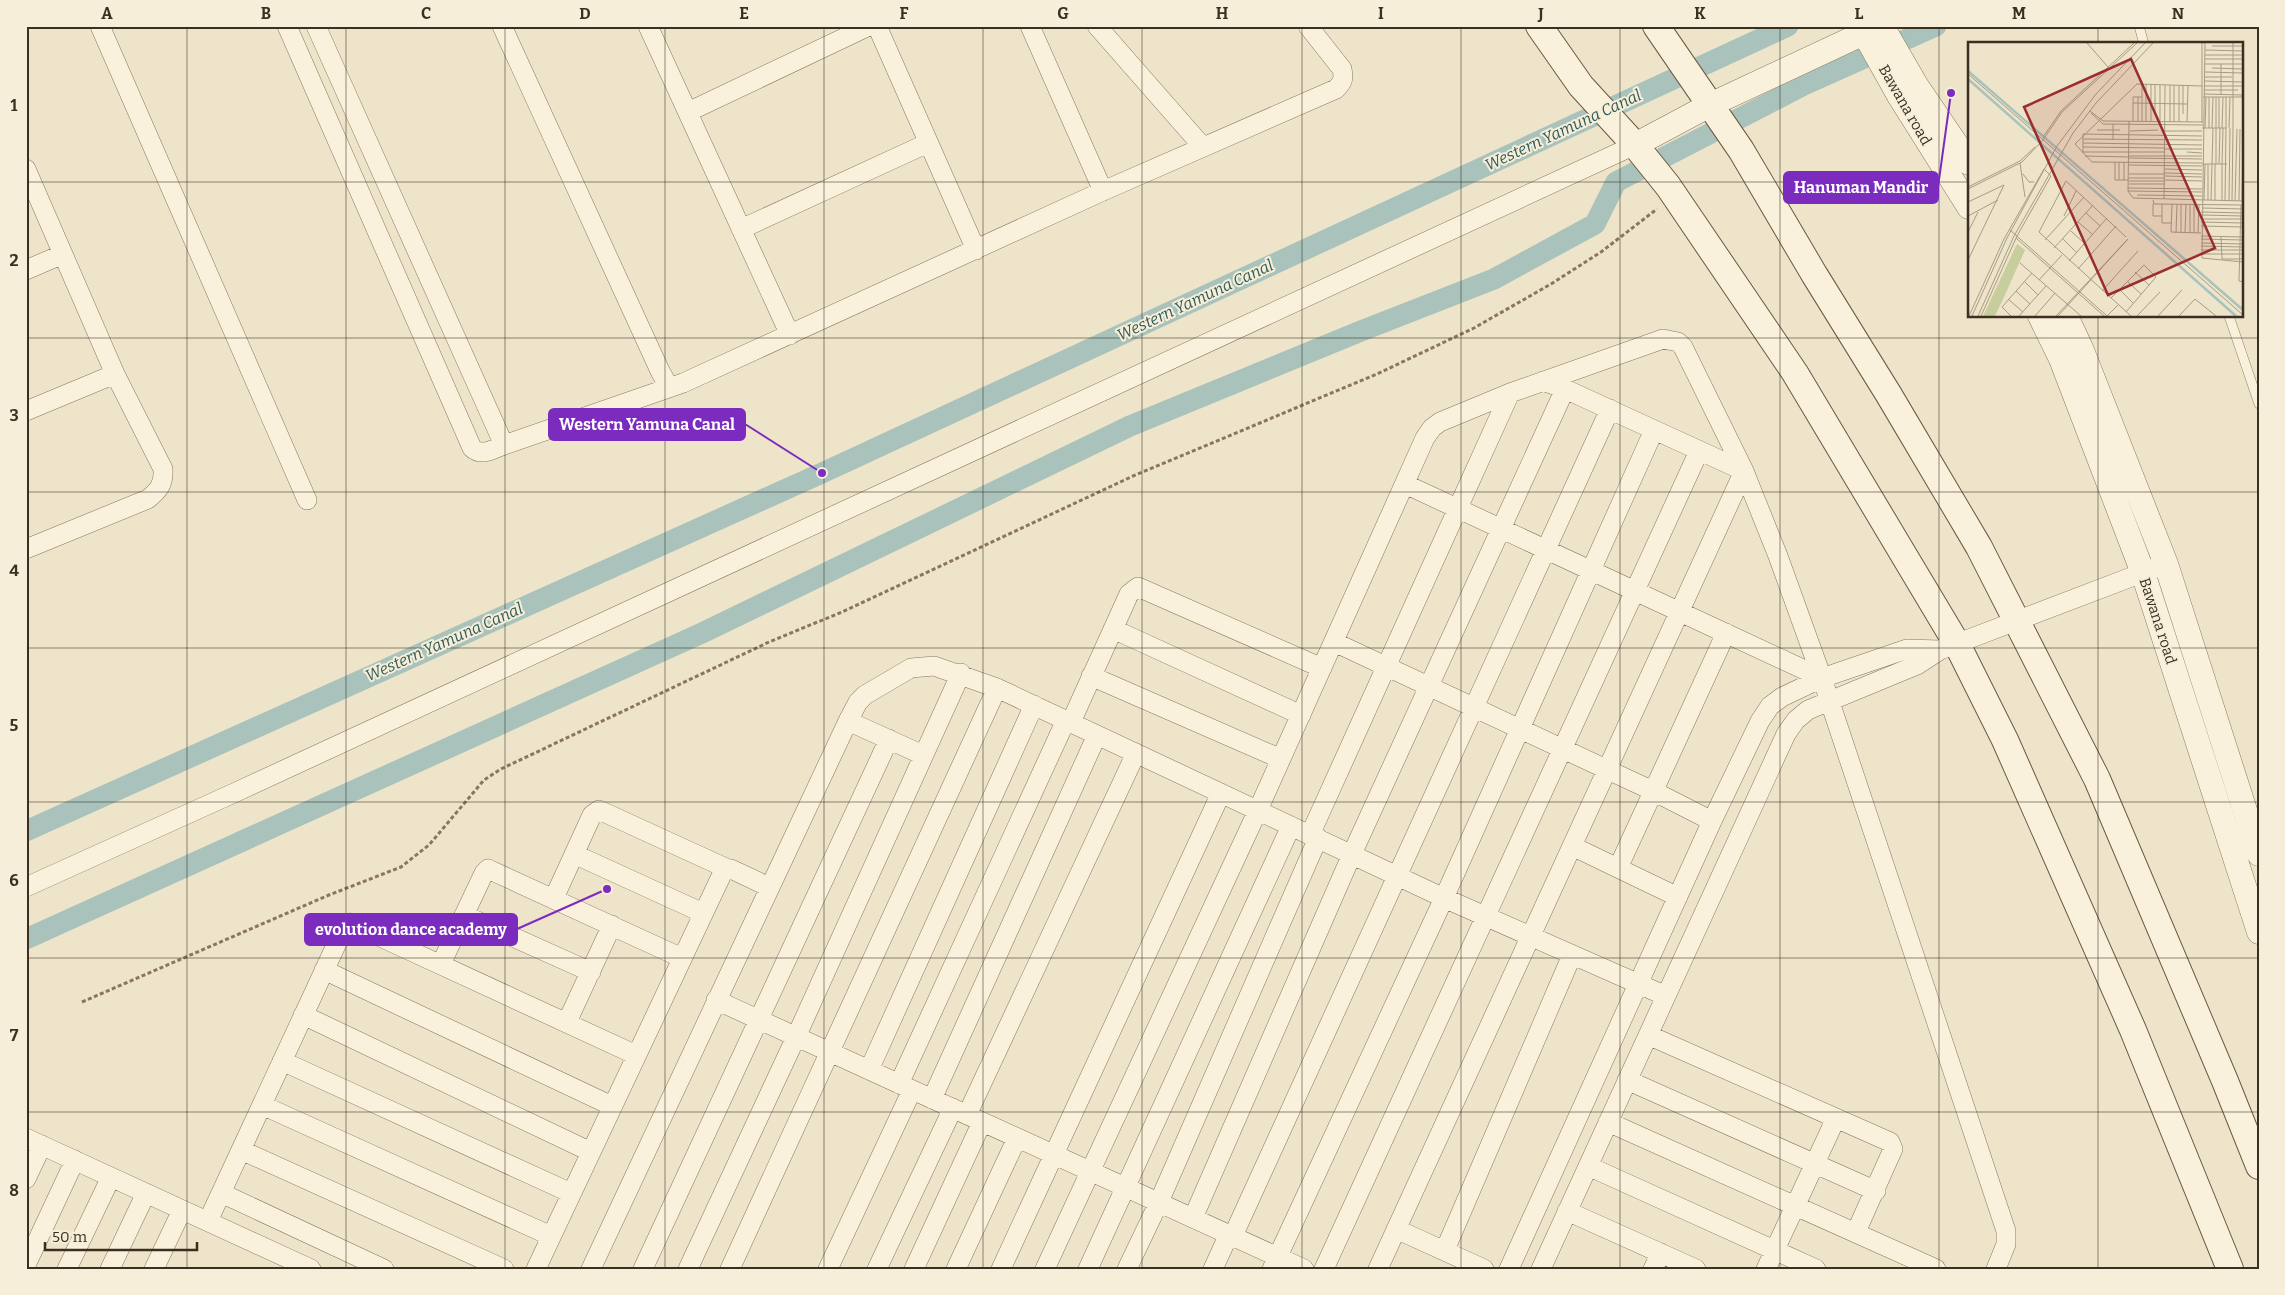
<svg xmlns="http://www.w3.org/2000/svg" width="2285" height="1295" font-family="Bitter,serif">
<rect width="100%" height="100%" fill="#eee4c9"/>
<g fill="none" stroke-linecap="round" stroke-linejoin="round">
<!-- canal -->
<path stroke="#a9c3bc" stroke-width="21" d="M26,831l796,-358 966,-447
M26,939l676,-306 428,-207 231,-95 133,-52 101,-55 21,-42 188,-97 132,-59"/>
<defs>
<path id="service" d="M2139,26l5,18
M2229,316l30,88"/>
<path id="minor" d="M100,26l207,474
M287,26l185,422c10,9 21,1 32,-3l-188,-419
M502,26l158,345 9,16
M648,26l142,309
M877,26l99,224
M1030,26l73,165
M1097,26l106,121
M688,112l181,-86
M26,169l89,205 48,95c1,15 -4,21 -15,30l-122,50
M741,229l187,-86
M26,270l37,-16
M26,411l89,-37
M504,445l179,-62 420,-192 233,-102c7,-7 8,-10 6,-20l-34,-43
M1405,484l417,194
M1113,629l188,86
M1334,642l319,149 59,30
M1091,676l190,83
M848,721l75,34
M1071,722l58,-128 9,-7 184,81
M1310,835l200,-442
M1572,846l106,51
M574,854l129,59
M1618,868l108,-235
M26,887l208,-94 1401,-648
M554,898l38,-83 7,-5 129,59
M464,915l127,57
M441,964l43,-91 4,-4 194,89
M324,970l288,136
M716,1000l588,269
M303,1015l288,137
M567,1022l45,-97
M1648,1035l242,107 3,7 -37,83
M282,1061l289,132
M869,1070l165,-365
M1627,1080l249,111
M899,1084l167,-364
M932,1099l165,-364
M262,1105l289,131
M967,1115l169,-362
M1608,1122l328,147
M26,1138l285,131
M241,1150l263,119
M1588,1166l228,103
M26,1179l16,-34
M221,1193l163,76
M1567,1211l129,58
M1193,1218l159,-364 213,-465
M208,1221l136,-293 6,-5 286,132
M1396,1229l88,40
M1233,1236l377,-827
M1445,1250l127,-295
M26,1265l49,-105
M67,1269l44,-92
M110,1269l36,-76
M154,1269l28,-59
M536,1269l187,-397 1,-2 7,-1 38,18
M591,1269l257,-548 10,-19 7,-7 46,-27 23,-2 63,22 447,210 222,98
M643,1269l246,-530
M688,1269l108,-232 165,-364
M730,1269l267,-581
M828,1269l84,-179
M877,1269l76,-161
M914,1269l68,-147
M956,1269l61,-131
M1001,1269l220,-476
M1045,1269l213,-459 167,-372 7,-10 8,-6 70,-29 153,-54 15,3 5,5 61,124 34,85 44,122 184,553v13l-10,25
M1088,1269l203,-443
M1127,1269l32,-67 159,-364
M1213,1269l16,-35
M1272,1269l172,-371 210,-468
M1324,1269l375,-818
M1378,1269l366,-798 -179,-82 -22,-8
M1509,1269l203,-448 48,-100 10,-15 12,-9 40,-19 85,-29 33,1
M1541,1269l245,-535 10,-14 12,-10 109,-45 23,-15 215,-82
M1653,1269l8,-16
M1766,1269l70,-151"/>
<path id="tertiary" d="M1860,26l38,68 71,113
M1882,26l34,59 53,78
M1635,145l75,-40 169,-79
M2040,316l21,43 82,214 116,359
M2066,316l15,32 85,216 93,290"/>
<path id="secondary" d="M1539,26l42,60 54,59 33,41 127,187 162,271 48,96 128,290 97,239
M1656,26l85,124 73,124 75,121 90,152 118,232 128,302 34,85"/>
</defs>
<!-- service casing -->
<use href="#service" stroke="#8b765d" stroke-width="10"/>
<!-- minor casing -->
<use href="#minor" stroke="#8b765d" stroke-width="20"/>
<!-- tertiary casing -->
<use href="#tertiary" stroke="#8b765d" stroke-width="25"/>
<!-- secondary casing -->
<use href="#secondary" stroke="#6d5740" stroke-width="28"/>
<!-- path -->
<path stroke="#8b765d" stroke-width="3" stroke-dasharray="4 2.5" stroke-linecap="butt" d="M82,1002l247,-107 72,-28 28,-22 55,-65 17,-11 268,-127 73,-30 291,-136 244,-102 97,-46 77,-44 50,-32 56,-43"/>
<!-- service -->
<use href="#service" stroke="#f9f1dc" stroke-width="9"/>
<!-- minor -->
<use href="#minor" stroke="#f9f1dc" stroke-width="19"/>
<!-- tertiary -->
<use href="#tertiary" stroke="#f9f1dc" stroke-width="24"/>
<!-- secondary -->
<use href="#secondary" stroke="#f9f1dc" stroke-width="26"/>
</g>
<!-- grid -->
<path fill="none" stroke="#3c2e21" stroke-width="1" stroke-opacity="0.55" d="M187,26v1243M346,26v1243M505,26v1243M665,26v1243M824,26v1243M983,26v1243M1142,26v1243M1302,26v1243M1461,26v1243M1620,26v1243M1780,26v1243M1939,26v1243M2098,26v18M26,182h1943M2241,182h18M2098,316v953M26,338h2233M26,492h2233M26,648h2233M26,802h2233M26,958h2233M26,1112h2233"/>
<g text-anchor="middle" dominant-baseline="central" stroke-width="4" stroke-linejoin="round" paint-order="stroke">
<!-- street labels -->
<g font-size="15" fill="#3c2e21" stroke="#f6eed8">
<text transform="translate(1905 105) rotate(60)">Bawana road</text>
<text transform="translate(2158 621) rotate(72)">Bawana road</text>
</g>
<!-- water labels -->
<g font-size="16" font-style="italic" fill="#305b59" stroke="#f6eed8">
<text transform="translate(1563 130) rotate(-25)">Western Yamuna Canal</text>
<text transform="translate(1195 300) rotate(-25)">Western Yamuna Canal</text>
<text transform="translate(444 642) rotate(-24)">Western Yamuna Canal</text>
</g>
</g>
<!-- overview -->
<g transform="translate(1968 42)">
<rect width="275" height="275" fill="#eee4c9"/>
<path d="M49,202l8,6 -21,47 -9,19h-12z" fill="#c7cd9c"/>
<path fill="none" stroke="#a9c3bc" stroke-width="2.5" d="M0,29l275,239M0,37l268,237"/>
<path fill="none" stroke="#a79b86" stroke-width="1" d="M119,1l21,24M237,1l-3,215 41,4M244,4h31M237,8l38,1M237,13h38M237,17h38M236,22h39M244,26l31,1M237,30l38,1M0,32l275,241M236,35h28M236,39l39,1M234,44l-65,-2 -62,60 17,18 110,1M236,44h39M236,48h34M236,52l39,1M253,53v-31M235,55h40M265,55v-54M165,61l54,1M122,69l13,10 100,1M187,70v-28M123,71l12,11 100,1M215,72v-29M161,79l-1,70 5,7 110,3M165,79v-24h9M170,79v-24M174,79v-37M178,79v-37M183,80v-38M192,80v-37M202,80v-37M206,80v-37M211,80v-37M219,80l1,-37M234,81v-80M234,86h24M237,86l1,-31M241,86v-31M244,86l1,-31M248,86v-31M251,86v-31M254,86l1,-31M258,86v-31M261,86l1,-31M265,86v-31M129,88h23M162,89l28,-1M197,89h37M75,95l18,-26 73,-68M115,97l119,1M145,98v-16M115,101l119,2M115,105l82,1M197,107h37M115,110h82M219,110l15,1M115,111v-19l119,2M117,114l44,1M161,114h73M161,116l73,1M147,120v18h13M156,120v18M52,121l5,34M234,122h25M248,122v-36M251,122l1,-36M254,122v36M254,122l1,-36M161,123l73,1M197,127l37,1M197,131l37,1M55,132l6,8h5M161,132h36M197,134l37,1M161,136h36M151,138v-18M197,138l37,1M161,139h36M161,142h36M0,145l52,-26 15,-14M160,146l74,1M0,147l54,-27 21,-22 19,-28 75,-69M160,149l74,1M169,153l65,1M196,157l1,-114M185,158l1,4 89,1M236,158l1,-36M240,158v-36M243,158l2,-72M247,158v-36M257,159l1,-73M261,159l1,-73M264,159l1,-73M267,159l2,-72M271,159l1,-72M274,159l1,-63M0,160l36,-17M185,162v12h9M194,162v19h9M204,162l-1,28 30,1M273,163l-2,76 4,1M234,166l41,1M233,170l42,1M118,171l14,13M234,173l41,1M0,174l30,-16M96,174l12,-25M234,177h41M110,180l14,12M233,180l42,1M233,184l42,1M42,188l97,86M103,189l13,12M0,190l10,-20M208,191l1,-29M213,191v-29M217,191l1,-29M222,191v-29M226,191v-29M230,191l1,-29M233,194l42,1M253,194l1,23h21M158,195l-60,-56 -27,51 92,84M48,196l88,78M95,197l13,13M233,197l42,1M77,198l39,-43M233,201l42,1M233,204l42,1M86,206l39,-43M233,208h42M233,212h42M0,218l36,-75M101,219l38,-43M52,221l61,53M110,227l38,-43M167,230l14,13M71,238l23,-25M159,239l14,13M57,240l13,13M151,247l14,14M48,249l14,13M134,249l36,-40M143,256l33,-33 12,12 -30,35M40,257l15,13M1,274l35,-77 40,-70 7,7 -34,60 -36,80M4,274l35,-78 50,-92 39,-52 49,-51M10,274l36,-80 59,-103 23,-30 57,-60M43,274l-9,-9 30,-34M51,274l27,-30M67,274l20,-23M88,274l72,-77M90,274l70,-77M139,274l11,-11M169,274l23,-24M190,274l24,-26M211,274l16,-17 21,17"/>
<path fill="#9a2e2e" fill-opacity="0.15" stroke="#9a2e2e" stroke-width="2.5" d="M163,17l84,189 -107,47 -84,-188z"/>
<rect width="275" height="275" fill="none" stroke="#3c2e21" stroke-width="2.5"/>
</g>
<!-- callouts -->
<path fill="none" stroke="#7b2cbf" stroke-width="2" d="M1951 93L1938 187M822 473L745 424M607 889L517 929"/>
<g fill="#7b2cbf" stroke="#f6eed8" stroke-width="2">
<circle cx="1951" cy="93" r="5"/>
<circle cx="822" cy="473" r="5"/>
<circle cx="607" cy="889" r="5"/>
</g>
<g fill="#7b2cbf" stroke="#7b2cbf" stroke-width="2">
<rect x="1784" y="172" width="154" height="31" rx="5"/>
<rect x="549" y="409" width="196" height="31" rx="5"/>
<rect x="305" y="914" width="212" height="31" rx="5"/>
</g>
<g font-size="16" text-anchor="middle" font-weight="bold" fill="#fff">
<text x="1861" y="193">Hanuman Mandir</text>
<text x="647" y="430">Western Yamuna Canal</text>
<text x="411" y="935">evolution dance academy</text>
</g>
<!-- border -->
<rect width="2285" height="1295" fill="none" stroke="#f6eed8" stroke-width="55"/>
<!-- scale -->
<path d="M45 1242v8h152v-8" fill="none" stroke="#3c2e21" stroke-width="2.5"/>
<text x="52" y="1242" font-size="15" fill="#3c2e21" stroke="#f6eed8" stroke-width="4" paint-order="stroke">50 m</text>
<rect x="28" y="28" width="2230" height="1240" fill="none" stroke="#3c2e21" stroke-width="2"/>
<g font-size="16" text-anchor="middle" font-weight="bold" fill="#3c2e21">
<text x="107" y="19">A</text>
<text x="266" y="19">B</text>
<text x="426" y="19">C</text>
<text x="585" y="19">D</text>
<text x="744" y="19">E</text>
<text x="904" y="19">F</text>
<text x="1063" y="19">G</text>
<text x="1222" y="19">H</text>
<text x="1381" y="19">I</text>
<text x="1541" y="19">J</text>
<text x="1700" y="19">K</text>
<text x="1859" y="19">L</text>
<text x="2019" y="19">M</text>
<text x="2178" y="19">N</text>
<text x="14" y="111">1</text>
<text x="14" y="266">2</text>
<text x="14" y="421">3</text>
<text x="14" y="576">4</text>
<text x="14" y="731">5</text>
<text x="14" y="886">6</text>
<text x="14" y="1041">7</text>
<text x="14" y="1196">8</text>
</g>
</svg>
